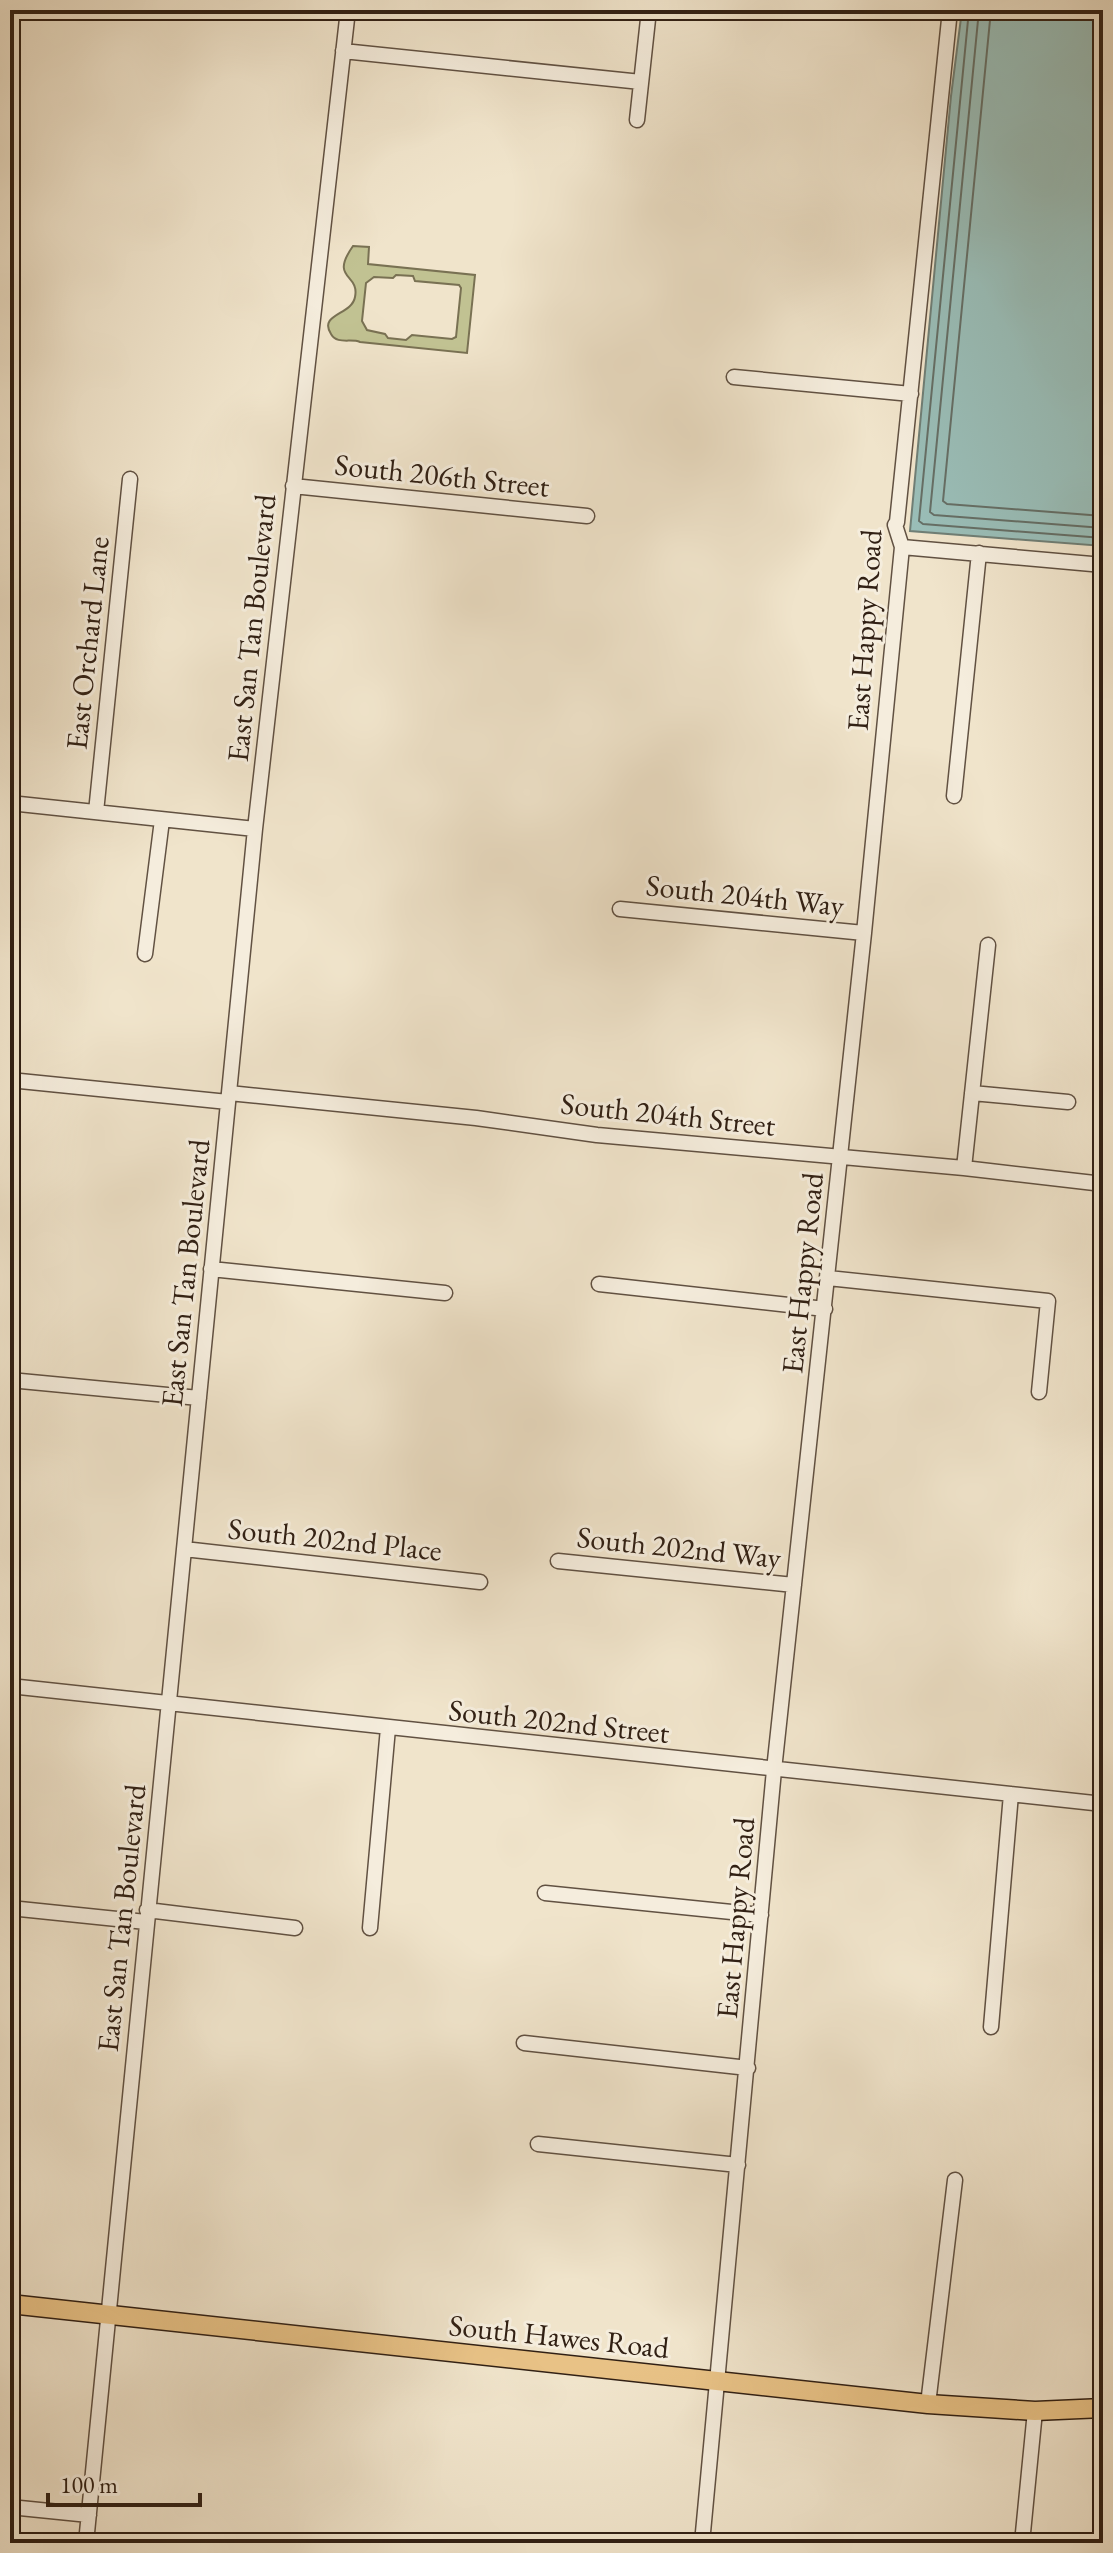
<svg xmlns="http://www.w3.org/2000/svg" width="1113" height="2553" font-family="'EB Garamond',serif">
<rect width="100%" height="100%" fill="#f0e4cb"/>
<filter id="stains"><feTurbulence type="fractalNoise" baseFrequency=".0025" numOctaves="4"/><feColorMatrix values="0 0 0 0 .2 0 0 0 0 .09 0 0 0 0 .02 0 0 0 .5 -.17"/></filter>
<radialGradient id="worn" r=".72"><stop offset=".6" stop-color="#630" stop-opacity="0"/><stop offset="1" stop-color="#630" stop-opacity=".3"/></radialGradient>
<!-- green -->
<path fill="#c1c292" stroke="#797153" stroke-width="2" fill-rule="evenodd" d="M353,246l16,1 -1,17 107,11 -8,78 -107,-11c-9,-4 -23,3 -29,-8 -13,-20 21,-19 24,-37 5,-24 -26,-17 -2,-51zM396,275l17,1 2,5 44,4 2,3 -5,49 -4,2 -40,-4 -6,5 -18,-2 -3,-4 -18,-4 -5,-9 4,-38 8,-6 19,1z"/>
<!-- water -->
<path fill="#9abeb8" stroke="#707f76" stroke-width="2" d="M962,10h141v536l-193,-15 41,-435z"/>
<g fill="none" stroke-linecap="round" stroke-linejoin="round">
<!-- shore -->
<path stroke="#666f66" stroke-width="2" d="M969,10l-50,511 4,3 180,14
M979,10l-49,502 4,3 169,13
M991,10l-48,491 4,3 156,12"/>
<defs>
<path id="minor" d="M343,51l298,31
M637,120l12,-110
M734,377l177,17
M293,486l294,30
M902,547l201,18
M954,796l25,-243
M10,803l245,26
M96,812l34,-333
M620,909l244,24
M145,954l17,-134
M10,1080l218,22
M229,1093l247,25 121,17 367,33 139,16
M972,1093l96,9
M964,1168l24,-223
M211,1269l234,24
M828,1278l220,23 -9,91
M599,1284l226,25
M10,1380l189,18
M184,1549l296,33
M558,1561l236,24
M10,1686l1093,118
M545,1893l216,22
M10,1908l136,14
M147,1910l148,18
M370,1928l18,-200
M991,2027l20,-233
M524,2043l224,25
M538,2144l200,21
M928,2404l27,-224
M10,2507l79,8
M86,2543l169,-1714 93,-819
M702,2543l72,-773 90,-837 38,-386 -7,-22 2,-3 53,-512
M1022,2543l13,-132"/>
<path id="major" d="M10,2304l918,100 107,7 68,-3"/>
</defs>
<!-- minor casing -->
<use href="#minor" stroke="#615142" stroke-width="17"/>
<!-- major casing -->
<use href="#major" stroke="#312014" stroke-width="21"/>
<!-- minor -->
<use href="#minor" stroke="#f5eddd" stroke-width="14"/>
<!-- major -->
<use href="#major" stroke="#e8c286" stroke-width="18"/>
</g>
<g text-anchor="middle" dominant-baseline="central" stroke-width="6" stroke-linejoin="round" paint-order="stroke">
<!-- street labels -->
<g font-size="30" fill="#312014" stroke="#f5eddd">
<text transform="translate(442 475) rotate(6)">South 206th Street</text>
<text transform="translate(251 628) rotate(-84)">East San Tan Boulevard</text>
<text transform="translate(864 630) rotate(-86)">East Happy Road</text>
<text transform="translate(87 643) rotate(-84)">East Orchard Lane</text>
<text transform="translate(745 895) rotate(6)">South 204th Way</text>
<text transform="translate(668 1114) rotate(6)">South 204th Street</text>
<text transform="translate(185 1273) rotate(-84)">East San Tan Boulevard</text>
<text transform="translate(802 1273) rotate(-84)">East Happy Road</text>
<text transform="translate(335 1539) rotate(6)">South 202nd Place</text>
<text transform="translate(679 1547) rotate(6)">South 202nd Way</text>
<text transform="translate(559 1721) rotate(6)">South 202nd Street</text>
<text transform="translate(121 1918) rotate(-84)">East San Tan Boulevard</text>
<text transform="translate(735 1918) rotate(-85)">East Happy Road</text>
<text transform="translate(559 2336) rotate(6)">South Hawes Road</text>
</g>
</g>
<!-- margin -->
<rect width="1113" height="2553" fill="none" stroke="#f0e4cb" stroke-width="40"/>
<rect x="12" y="12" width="1089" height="2529" fill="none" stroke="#312014" stroke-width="4"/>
<rect x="20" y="20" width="1073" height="2513" fill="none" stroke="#312014" stroke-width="2"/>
<!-- scale -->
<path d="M48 2493v12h152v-12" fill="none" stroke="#312014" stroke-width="4"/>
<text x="60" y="2493" font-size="24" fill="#312014" stroke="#f5eddd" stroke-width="6" paint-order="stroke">100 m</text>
<rect width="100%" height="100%" filter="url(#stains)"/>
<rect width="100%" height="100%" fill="url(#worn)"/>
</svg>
